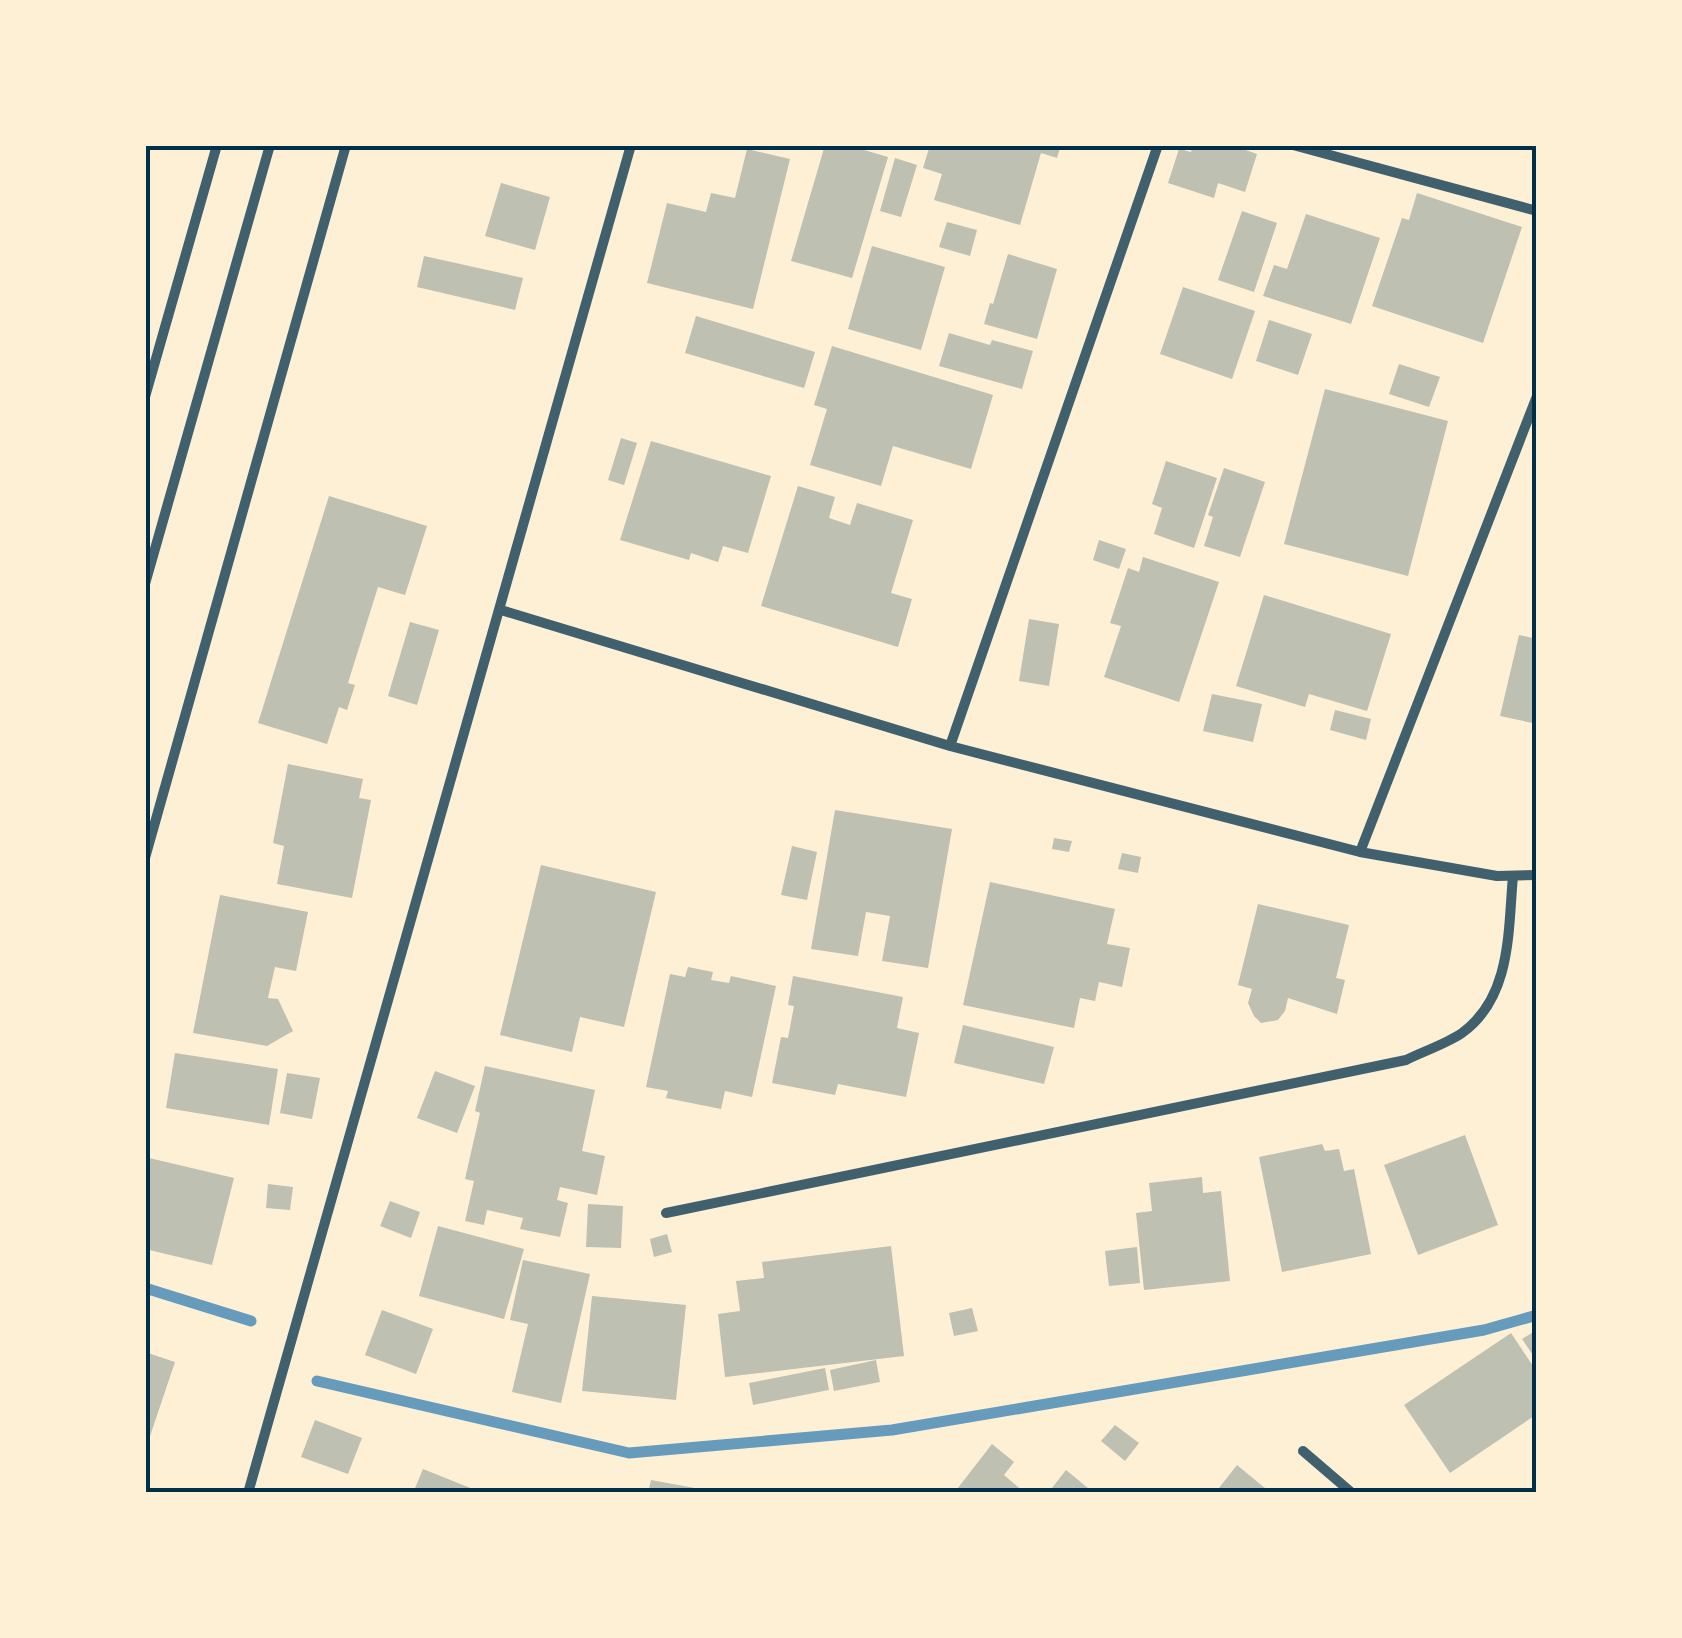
<svg xmlns="http://www.w3.org/2000/svg" width="1682" height="1638" font-family="'Varela Round',sans-serif">
<rect width="100%" height="100%" fill="#fdf0d5"/>
<g fill="none" stroke-linecap="round" stroke-linejoin="round">
<!-- stream -->
<path stroke="#669bbc" stroke-width="11" d="M145,1288l106,33
M317,1381l312,72 263,-23 592,-100 53,-15"/>
</g>
<!-- building -->
<path fill="#bec0b2" d="M825,145h22l41,12 -36,121 -61,-17z
M930,145h131l-4,13 -16,-5 -21,72 -86,-25 8,-26 -19,-6z
M1193,145l11,4 2,-4h25l26,9 -12,38 -27,-9 -4,15 -46,-15 11,-34 12,3z
M747,149l43,10 -37,150 -106,-26 20,-80 39,9 5,-19 24,5z
M895,158l22,7 -16,52 -21,-6z
M501,183l49,14 -15,53 -50,-14z
M1417,193l105,34 -39,116 -111,-37 30,-88 7,2z
M1242,211l35,12 -23,69 -36,-12z
M1306,214l74,24 -29,86 -88,-28 11,-31 13,4z
M947,222l30,8 -7,26 -31,-9z
M872,246l73,21 -24,83 -73,-21z
M1008,254l49,15 -20,70 -53,-15 6,-21 3,1z
M424,256l99,22 -8,32 -98,-23z
M1183,287l72,24 -23,68 -72,-25z
M696,316l119,36 -11,36 -119,-35z
M1269,320l43,14 -14,41 -42,-14z
M949,333l41,12 2,-5 41,11 -11,38 -83,-23z
M832,346l161,49 -22,74 -78,-23 -12,40 -71,-21 17,-56 -13,-4z
M1399,364l41,13 -11,30 -40,-13z
M1325,389l123,32 -40,155 -124,-32z
M621,438l16,5 -13,42 -16,-5z
M651,441l120,35 -23,77 -25,-7 -5,16 -27,-9 -2,7 -69,-20z
M1166,461l51,17 -23,70 -40,-14 8,-26 -10,-4z
M1224,468l41,14 -25,75 -36,-11 9,-29 -5,-2z
M798,486l37,11 -6,21 21,7 7,-22 56,17 -22,73 21,6 -14,48 -137,-41z
M329,496l98,30 -22,69 -27,-8 -30,96 7,2 -8,25 -8,-3 -12,37 -69,-21z
M1099,540l27,9 -7,20 -26,-9z
M1143,557l76,25 -40,120 -75,-25 17,-51 -11,-3 18,-55 11,4z
M1264,595l127,39 -24,77 -58,-17 -4,13 -69,-21z
M1029,619l30,5 -10,62 -30,-5z
M410,622l29,8 -22,75 -29,-9z
M1519,635l18,4v85l-37,-8z
M1212,694l50,10 -9,38 -50,-11z
M1335,710l36,9 -5,21 -36,-10z
M288,764l75,15 -4,19 12,2 -19,98 -75,-14 7,-38 -11,-3z
M835,810l117,19 -24,139 -46,-7 8,-45 -24,-4 -8,44 -47,-7z
M1054,838l18,3 -3,11 -17,-3z
M792,846l25,6 -10,48 -26,-5z
M1122,853l19,4 -3,16 -20,-4z
M541,865l115,27 -32,135 -44,-10 -8,35 -72,-17z
M990,882l125,27 -8,35 23,4 -8,39 -23,-5 -4,19 -15,-3 -6,30 -111,-23z
M220,895l88,17 -12,59 -21,-4 -7,31 10,1 15,32 -26,15 -74,-13z
M1258,904l91,21 -13,53 9,2 -8,34 -49,-16 -3,13 -7,9 -17,3 -7,-7 -6,-13 4,-14 -14,-4z
M688,967l25,5 -2,8 18,3 2,-7 45,10 -24,111 -27,-6 -4,18 -55,-11 2,-7 -22,-4 24,-113 15,3z
M793,976l110,21 -6,31 22,5 -13,64 -68,-13 -3,11 -63,-12 9,-46 7,1 6,-32 -6,-1z
M963,1025l91,22 -10,37 -90,-21z
M175,1053l103,16 -9,56 -103,-17z
M485,1066l110,24 -13,61 23,5 -8,39 -37,-8 -3,13 11,3 -8,34 -40,-8 3,-11 -36,-8 -3,15 -19,-4 9,-40 -9,-2 15,-66 -5,-2z
M435,1071l40,15 -18,47 -40,-15z
M287,1073l33,5 -8,41 -32,-6z
M1465,1135l33,90 -80,30 -34,-90z
M1322,1144l3,7 14,-2 5,22 10,-2 17,85 -89,18 -23,-115z
M145,1157l89,21 -22,87 -67,-16z
M1202,1177l1,16 18,-2 9,90 -86,9 -8,-77 16,-2 -3,-28z
M268,1184l25,3 -3,23 -24,-2z
M390,1201l30,11 -9,26 -31,-12z
M588,1204l35,2 -2,42 -35,-1z
M438,1226l86,23 -20,70 -85,-23z
M667,1234l5,18 -18,5 -4,-18z
M891,1246l13,110 -179,21 -7,-63 22,-3 -4,-30 28,-3 -2,-16z
M1137,1247l3,36 -31,3 -4,-35z
M523,1260l67,14 -29,129 -49,-11 16,-68 -18,-4z
M592,1296l94,9 -10,95 -94,-9z
M972,1308l6,23 -24,5 -5,-23z
M382,1310l51,19 -17,45 -51,-19z
M1537,1330v31l-15,-22z
M1511,1333l26,39v42l-87,59 -46,-68z
M145,1352l30,10 -29,86h-1z
M876,1360l4,22 -46,9 -4,-21z
M825,1368l4,22 -76,15 -4,-22z
M315,1420l47,18 -14,36 -47,-17z
M1115,1425l24,18 -14,18 -24,-20z
M992,1444l22,18 -10,13 21,18h-71z
M1237,1465l34,28h-56z
M423,1469l60,24h-70z
M1066,1470l28,23h-46z
M651,1480l60,11v2h-63z"/>
<g fill="none" stroke-linecap="round" stroke-linejoin="round">
<!-- minor -->
<path stroke="#3f606c" stroke-width="10" d="M1293,145l244,66
M145,397l72,-252
M145,584l125,-439
M501,610l449,136 410,106 137,24 40,-1
M950,746l208,-601
M1360,852l177,-456
M145,858l201,-713
M666,1213l740,-153c18,-9 40,-16 56,-27 50,-36 46,-103 51,-157
M1303,1451l49,42
M248,1493l383,-1348"/>
</g>
<!-- border -->
<rect width="1682" height="1638" fill="none" stroke="#fdf0d5" stroke-width="295"/>
<rect x="148" y="148" width="1386" height="1342" fill="none" stroke="#003049" stroke-width="4"/>
</svg>
